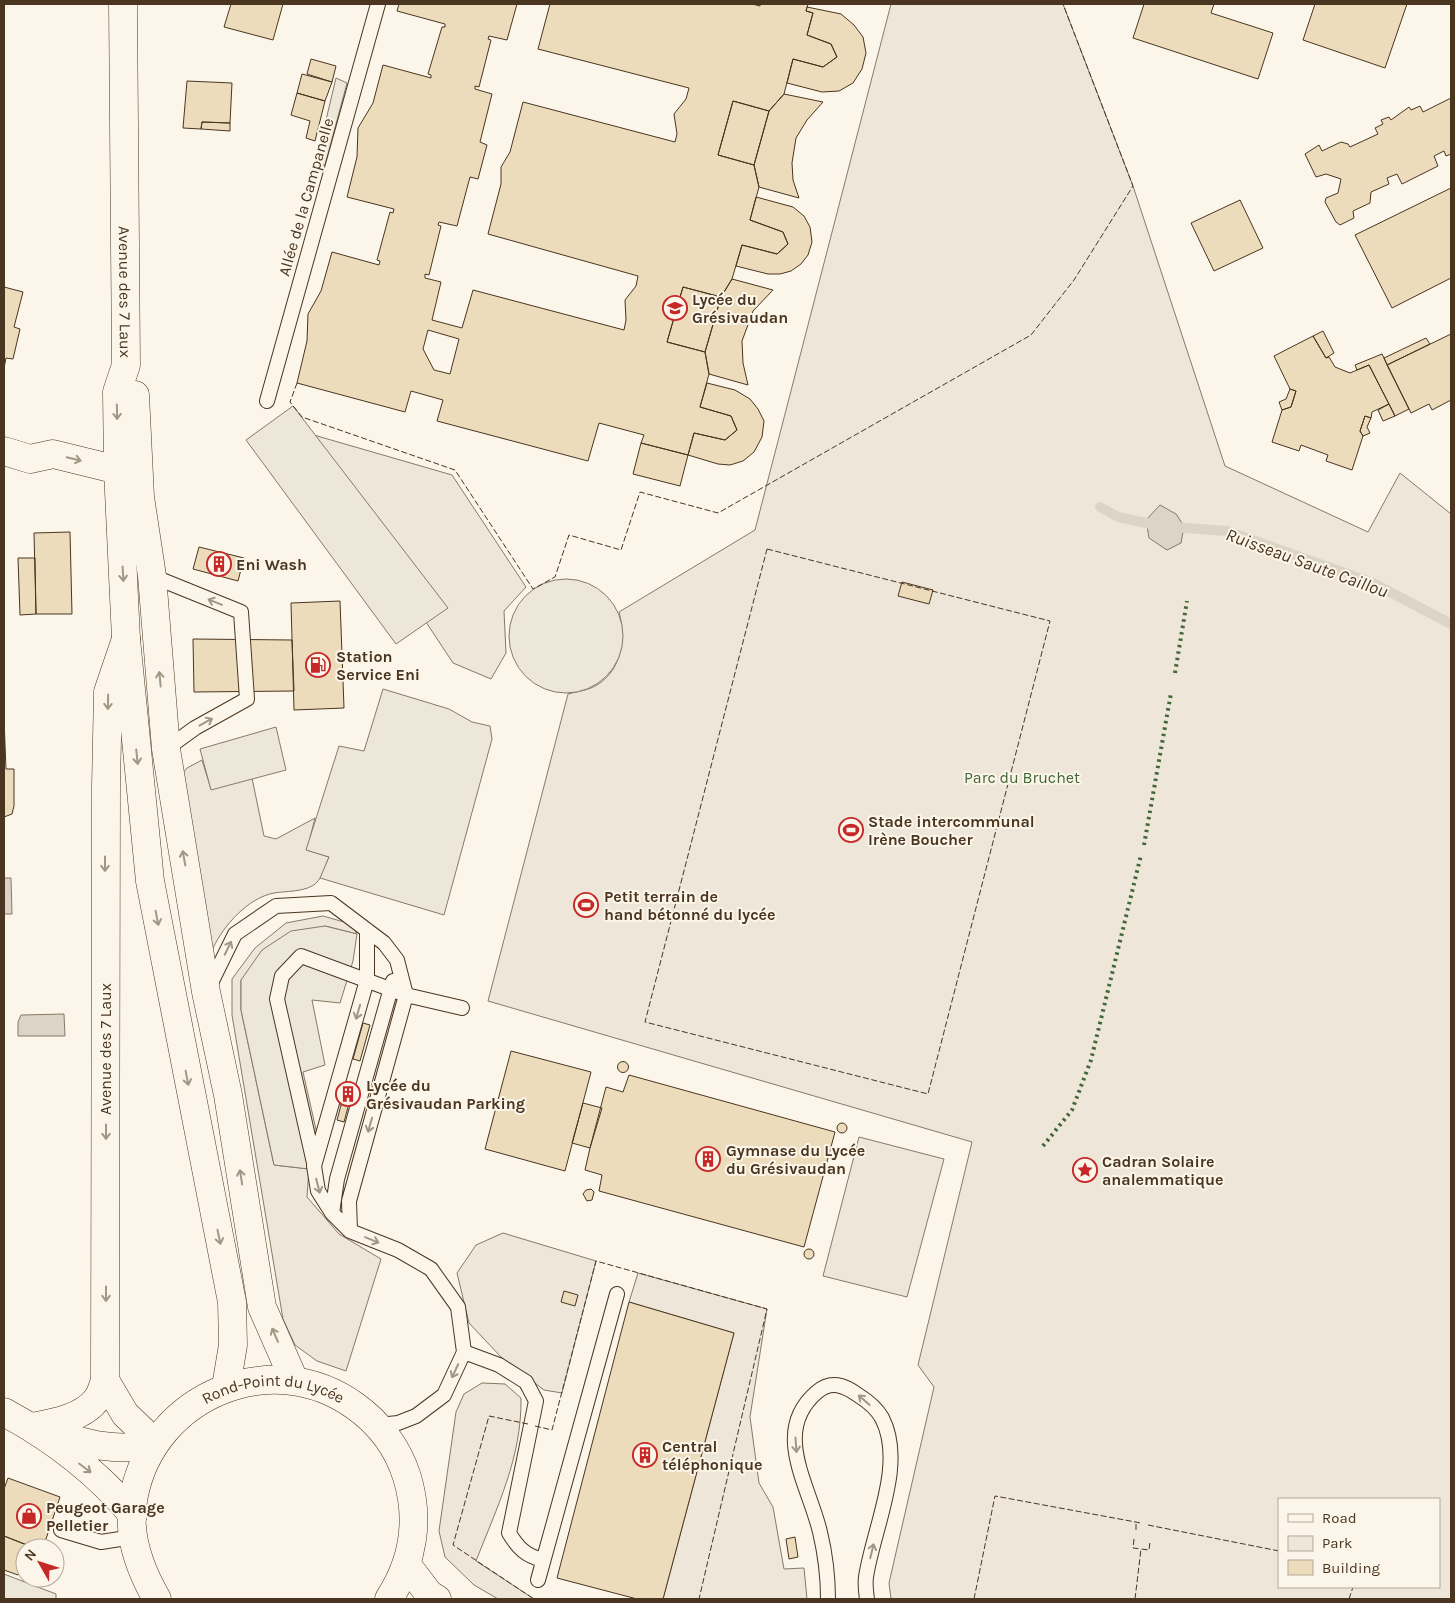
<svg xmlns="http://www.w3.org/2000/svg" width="1455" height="1603" font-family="Karla,sans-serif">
<rect width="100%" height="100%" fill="#fbf6e9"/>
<!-- green -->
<path fill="#ede6d9" stroke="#887966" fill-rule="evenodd" d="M891,4h172l70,182 92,280 143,66 32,-59 51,41v1085h-560l-2,-16 45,-196 -16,-22 54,-223 -484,-141 80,-307c7,-2 16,-3 23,-6 30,-13 36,-48 28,-76l136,-82zM1279,1499h160v88h-160z
M300,431l152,44 74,112 -22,24 2,42 -15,26 -38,-16z
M202,760l9,29 41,-11 12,58 12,3 39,-21 -8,32 22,7c-4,9 -7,24 -17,29 -11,6 -26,5 -38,7 -26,5 -50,32 -61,55l-4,-1 -30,-170 8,-9z
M323,916l28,8 6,10 -32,-8 -84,54v30l33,155 35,4 -2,28 32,37 42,25 -35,112 -29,-10 -22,-16 -12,-26 -51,-304v-36l23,-31 31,-25z
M859,1137l85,22 -37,138 -84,-21z
M503,1233l93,28 -34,132 -18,-3 -43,-33 -32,-34 -12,-50 19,-28z
M638,1273l129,36 -17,108 9,66 14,24 11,62 20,-1 3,31h-144l71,-266 -105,-31z
M482,1383l23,1 16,14c1,59 -24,109 -45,163l58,38h-36l-24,-14 -29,-28 -6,-26 17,-119 8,-18z"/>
<!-- parking -->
<path fill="#ede7d9" stroke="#887966" d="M336,78l11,5 -22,82 -10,1z
M293,406l155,202 -52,36 -150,-204z
M509 636a57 57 0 1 1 114 0a57 57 0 1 1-114 0Z
M383,689l66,20 23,13 18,4 2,13 -48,176 -124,-37 9,-21 -23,-7 33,-104 25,5z
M276,727l10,43 -75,20 -11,-41z
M325,926l32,8 -4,27 -13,42 -28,-3 13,65 -22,7 14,62 -8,35 -35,-4 -33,-155v-30l21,-30 29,-19z
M4,1574l52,20v5h-52z"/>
<!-- water -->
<path fill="#dcd4c6" stroke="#887966" d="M1160,505l16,9 8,12 -3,17 -14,7 -18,-12 -3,-18z
M4,878h7l1,36h-8z
M64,1014l1,22h-47v-14l3,-7z"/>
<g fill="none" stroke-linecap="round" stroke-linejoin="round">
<!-- stream -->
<path stroke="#dcd4c6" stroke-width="10" d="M1100,507l18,10 42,9 67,5 146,52 78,41"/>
</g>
<!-- building -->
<path fill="#ecdcbc" stroke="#4a3520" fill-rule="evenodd" d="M231,4h52l-10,36 -49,-13z
M399,4h118l-10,36 -18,-4 -1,3 3,1 -12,47 -4,-1v3l17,5 -12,48 7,3 -9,34 -8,-2 -13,49 -18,-4 -1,3 3,1 -12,49 -4,-1v4l16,4 -9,38 30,8 11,-38 151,40 2,-10 -1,-20 11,-14 2,-10 -150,-42 13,-50v-17l9,-15 13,-50 152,40 2,-8 -3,-20 12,-15 3,-11 -151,-39 12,-45h202l8,2v-2h48l-2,7 7,2 -6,22 24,9 6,13 -14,10 -30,-8 -9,35 -15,17 -36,-10 -15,54 36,10 5,22 -9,33 33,12 5,12 -11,10 -35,-9 -10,34 -11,18 -38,-10 -16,55 38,10 4,22 -9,33 31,9 6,14 -12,10 -31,-7 -6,22 -47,-12 3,-8 -45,-12 -11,38 -151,-40 6,-21 -32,-9 -6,21 -108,-29 10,-42 1,-27 13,-23 11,-39 47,13 1,-4 -3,-1 13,-48 3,1 1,-4 -47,-12 10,-40 1,-29 15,-25 10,-38 48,13v-3l-3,-1 14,-47h3v-3l-48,-13zM428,330l31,9 -9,35 -16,-4 -11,-21z
M1144,4h70l-3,9 62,20 -15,46 -125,-41z
M1315,4h92l-22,64 -82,-28z
M807,7l34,7 13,11 9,12 3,16 -4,16 -9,14 -14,8 -17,1 -35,-9 6,-24 30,8 14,-10 -6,-13 -24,-9 6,-22 -7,-2z
M311,59l25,7 -4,16 -25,-8z
M302,74l30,8 -7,19 -28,-8z
M187,81l45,2 -2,40 -28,-1 -1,7 -18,-1z
M297,93l28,8 -10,40 -9,-3 4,-17 -19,-6z
M784,94l39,8 -16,18 -11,18 -4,25 1,17 6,18 -40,-11 -5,-22 15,-54z
M1451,98v56l-5,2 -2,-5 -10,5 4,10 -36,18 -5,-10 -10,4 2,6 -18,8 -1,11 -17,8 1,7 -14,7 -4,-3 -11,-20 1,-4 12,-5 3,-14 -15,-5 -10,3 -11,-23 14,-9 3,6 19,-9 7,2 2,3 28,-13 -3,-6 8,-4 -2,-4 8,-3 2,3 18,-13 2,3 9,-4 3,6z
M733,101l36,10 -15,54 -36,-10z
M202,122l28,1v8l-29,-2z
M1451,188v90l-59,30 -37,-73z
M756,197l37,10 11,9 6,11 2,15 -4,13 -7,9 -10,7 -11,3h-12l-32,-8 6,-21 35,9 11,-10 -5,-12 -33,-12z
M1240,200l23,48 -49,23 -23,-48z
M732,279l41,11 -20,21 -11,30 1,22 5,22 -39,-11 -4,-22 16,-55z
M4,287l19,5 -9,35 6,2 -7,30 -7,-1 -2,10z
M683,287l38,10 -16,55 -38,-10z
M1323,331l11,22 -8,5 -13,-22z
M1451,334v66l-19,10 -3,-6 -18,9 -24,-48z
M1313,336l13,22 3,-1 6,10 15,6 19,-8 20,39 -17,8 -1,6 -6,-2 -5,15 3,5 -11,34 -26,-9 2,-6 -27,-10 -2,6 -27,-9 10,-32 9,-3 5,-16 -6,-2 -16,-33z
M1426,338l4,6 -43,21 -3,-7z
M1382,354l27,55 -14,7 -26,-51 -12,5 -2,-5z
M707,383l28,7 15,9 8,10 6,12 -2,16 -8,15 -11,9 -13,4 -12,-1 -30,-9 6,-22 31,7 12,-10 -6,-14 -31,-9z
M1290,389l6,2 -5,16 -9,3 -3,-8 7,-3z
M1389,404l6,12 -12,5 -5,-11z
M1365,416l6,2 -4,9 3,6 -7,3 -3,-5z
M641,443l47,12 -8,31 -47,-12z
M70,532l2,82h-36l-2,-81z
M199,547l45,11 -6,23 -45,-12z
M18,558h17l1,56 -16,1z
M902,582l31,8 -4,14 -31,-8z
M340,601l4,107 -50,2 -3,-107z
M193,639l99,1 2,51 -100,1z
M4,719l2,50h8v37l-2,8 -8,3z
M363,1023l7,2 -10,36 -7,-2z
M511,1051l80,21 -26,99 -80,-22z
M617.5 1067a5.5 5.5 0 1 1 11 0a5.5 5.5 0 1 1-11 0Z
M629,1075l206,57 -31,115 -205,-56 3,-16 -17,-5 5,-22 16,-61 17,5z
M347,1083l7,2 -10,37 -7,-2z
M583,1103l19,5 -12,40 -18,-5z
M837 1128a5 5 0 1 1 10 0a5 5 0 1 1-10 0Z
M591,1189l3,3 -2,8 -5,1 -4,-7 3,-4z
M804 1254a5 5 0 1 1 10 0a5 5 0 1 1-10 0Z
M564,1291l14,4 -3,11 -14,-4z
M629,1302l105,31 -71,266h-26l-80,-21z
M8,1478l52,19 -17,51h-8l-31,-12v-47z
M4,1536l25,10 -4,2v9l-7,18 -14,-5z
M795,1537l3,20 -9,2 -3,-20z"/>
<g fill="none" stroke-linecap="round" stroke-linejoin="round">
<defs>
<path id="service" d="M267,401l111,-397
M152,576l89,36 6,87 -52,29 -29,21
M367,930v50l-53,186 4,25 14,22 18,18 48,19 33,19 27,38 6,45 -20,43 -28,21 -18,7 -19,2
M209,987l26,-53 41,-28 55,-3 53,40 13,17 9,35 -57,206 1,30
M314,1163l-37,-164 5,-23 19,-20 105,39 56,13
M332,1213l5,-34 56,-198
M464,1352l35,13 27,17 10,19 -27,132c9,15 17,23 34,27
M61,1530l40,12 32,-5
M538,1580l79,-286
M828,1599c0,-22 -3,-46 -8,-67 -11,-47 -49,-101 -3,-140 14,-12 27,-7 41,3 8,5 19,14 24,23 24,46 -9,111 -16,159 -1,7 0,15 1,22"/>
<path id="minor" d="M4,451l26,8 23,-5 65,16
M126,639l-18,53 -2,94 -1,594 20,34 30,29
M32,1427c21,-4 51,-9 65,-28 4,-5 6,-13 8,-19"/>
<path id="tertiary" d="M4,1412c48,26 94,61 129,103
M48,1432c36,11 70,22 107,11"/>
<path id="secondary" d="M407,1565l22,29 8,5"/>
<g id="primary">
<path id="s1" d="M123,4l3,361 -9,27 1,78 8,169 24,242 82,421 1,43 -7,42"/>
<path d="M135,395l5,102 12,79 14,173 40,243 22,103 34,212 32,73"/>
<path id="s2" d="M157,1599c-18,-31 -31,-68 -23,-104 20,-100 138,-149 221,-89 24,17 43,42 52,71 13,43 6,85 -18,122"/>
</g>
</defs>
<!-- service casing -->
<use href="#service" stroke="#4a3520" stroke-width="16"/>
<!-- minor casing -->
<use href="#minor" stroke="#4a3520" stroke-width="29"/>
<!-- tertiary casing -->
<use href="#tertiary" stroke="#4a3520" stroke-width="29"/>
<!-- secondary casing -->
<use href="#secondary" stroke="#4a3520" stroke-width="29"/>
<!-- primary casing -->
<use href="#primary" stroke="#4a3520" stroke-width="29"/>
<!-- service -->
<use href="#service" stroke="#fbf6e9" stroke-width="14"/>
<!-- minor -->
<use href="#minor" stroke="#fbf6e9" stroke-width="28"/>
<!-- tertiary -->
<use href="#tertiary" stroke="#fbf6e9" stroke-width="28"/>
<!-- secondary -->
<use href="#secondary" stroke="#fbf6e9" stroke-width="28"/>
<!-- primary -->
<use href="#primary" stroke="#fbf6e9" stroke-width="28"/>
<!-- hedge -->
<path stroke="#436837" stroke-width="4" stroke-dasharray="2.5 4" stroke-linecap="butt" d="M1175,673l12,-72
M1144,845l27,-152
M1043,1146l29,-36 19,-50 50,-205"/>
<!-- fence -->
<path stroke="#4a3520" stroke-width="1" stroke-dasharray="6 2.5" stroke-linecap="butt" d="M297,383l-7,19 12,15 153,53 78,119 22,-12 14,-42 52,15 19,-58 78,21 313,-178 43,-55 59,-94 -70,-182
M767,549l283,72 -122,473 -283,-72z
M528,1424l-39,-8 -36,129 81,54
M535,1426l17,4 44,-169 171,48 -68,290
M1148,1525l131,26
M1136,1530v-7
M1134,1539l-1,9 8,1
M974,1599l21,-103 146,27
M1135,1599l6,-50 8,1 1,-8
M1349,1599l4,-12"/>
</g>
<!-- one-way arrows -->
<defs><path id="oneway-shaft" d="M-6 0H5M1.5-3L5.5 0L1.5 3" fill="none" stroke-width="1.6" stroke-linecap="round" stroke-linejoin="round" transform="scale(1.25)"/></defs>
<g stroke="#a29684">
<use href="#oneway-shaft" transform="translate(117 412) rotate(89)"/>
<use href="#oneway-shaft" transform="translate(74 459) rotate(14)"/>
<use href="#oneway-shaft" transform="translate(123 574) rotate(87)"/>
<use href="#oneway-shaft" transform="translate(215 602) rotate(-158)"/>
<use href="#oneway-shaft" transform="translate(160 679) rotate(-95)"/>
<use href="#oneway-shaft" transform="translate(108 702) rotate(91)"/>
<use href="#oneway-shaft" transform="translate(206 722) rotate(-29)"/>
<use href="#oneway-shaft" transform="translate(137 757) rotate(84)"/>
<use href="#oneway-shaft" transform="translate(184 858) rotate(-100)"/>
<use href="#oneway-shaft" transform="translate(105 864) rotate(90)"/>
<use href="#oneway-shaft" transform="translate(157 918) rotate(79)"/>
<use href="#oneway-shaft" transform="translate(228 948) rotate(-64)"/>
<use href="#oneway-shaft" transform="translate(358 1012) rotate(106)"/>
<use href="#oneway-shaft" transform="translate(187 1078) rotate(79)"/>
<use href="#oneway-shaft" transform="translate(370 1125) rotate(106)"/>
<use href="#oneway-shaft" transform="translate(106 1132) rotate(90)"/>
<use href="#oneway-shaft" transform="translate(241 1177) rotate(-99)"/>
<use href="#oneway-shaft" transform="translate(318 1186) rotate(76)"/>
<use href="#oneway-shaft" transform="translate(219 1237) rotate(78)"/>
<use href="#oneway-shaft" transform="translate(372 1240) rotate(22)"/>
<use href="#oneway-shaft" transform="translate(106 1294) rotate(90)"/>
<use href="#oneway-shaft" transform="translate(275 1335) rotate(-113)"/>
<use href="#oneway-shaft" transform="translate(455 1371) rotate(115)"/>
<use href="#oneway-shaft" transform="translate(864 1400) rotate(-139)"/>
<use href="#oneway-shaft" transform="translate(796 1445) rotate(86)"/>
<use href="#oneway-shaft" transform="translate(85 1468) rotate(37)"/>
<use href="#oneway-shaft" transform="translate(872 1551) rotate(-76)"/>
</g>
<!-- icons -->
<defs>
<symbol id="school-ring" viewBox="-11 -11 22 22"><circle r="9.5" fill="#fbf6e9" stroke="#c62828" stroke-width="1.5"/><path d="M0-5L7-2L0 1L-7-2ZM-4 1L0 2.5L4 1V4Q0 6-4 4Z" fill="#c62828"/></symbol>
<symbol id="building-ring" viewBox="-11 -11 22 22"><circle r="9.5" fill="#fbf6e9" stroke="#c62828" stroke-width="1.5"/><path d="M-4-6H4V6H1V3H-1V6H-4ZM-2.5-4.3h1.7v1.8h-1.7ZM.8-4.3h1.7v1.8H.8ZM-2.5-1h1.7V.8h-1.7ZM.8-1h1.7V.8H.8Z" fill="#c62828"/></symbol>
<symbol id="fuel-ring" viewBox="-11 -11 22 22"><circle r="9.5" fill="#fbf6e9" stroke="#c62828" stroke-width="1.5"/><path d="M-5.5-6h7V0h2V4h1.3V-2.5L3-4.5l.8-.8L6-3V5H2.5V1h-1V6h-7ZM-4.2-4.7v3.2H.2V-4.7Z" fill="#c62828"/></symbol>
<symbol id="stadium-ring" viewBox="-11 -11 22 22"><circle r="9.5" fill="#fbf6e9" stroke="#c62828" stroke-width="1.5"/><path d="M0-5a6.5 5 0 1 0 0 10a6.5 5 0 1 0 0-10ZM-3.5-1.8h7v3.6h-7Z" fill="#c62828"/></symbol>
<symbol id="sight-ring" viewBox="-11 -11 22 22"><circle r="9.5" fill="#fbf6e9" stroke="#c62828" stroke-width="1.5"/><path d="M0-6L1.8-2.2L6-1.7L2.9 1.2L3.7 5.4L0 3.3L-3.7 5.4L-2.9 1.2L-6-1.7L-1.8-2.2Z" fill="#c62828"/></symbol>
<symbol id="shop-ring" viewBox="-11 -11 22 22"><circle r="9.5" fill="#fbf6e9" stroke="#c62828" stroke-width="1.5"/><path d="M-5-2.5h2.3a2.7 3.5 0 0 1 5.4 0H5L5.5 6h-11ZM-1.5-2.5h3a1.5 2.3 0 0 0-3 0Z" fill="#c62828"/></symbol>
</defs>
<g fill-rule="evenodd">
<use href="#school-ring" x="661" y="294" width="28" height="28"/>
<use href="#building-ring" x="205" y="550" width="28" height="28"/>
<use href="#fuel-ring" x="304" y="651" width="28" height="28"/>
<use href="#stadium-ring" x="837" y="816" width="28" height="28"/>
<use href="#stadium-ring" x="572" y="891" width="28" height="28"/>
<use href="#building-ring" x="334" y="1080" width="28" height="28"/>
<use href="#building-ring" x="694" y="1145" width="28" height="28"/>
<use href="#sight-ring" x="1071" y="1156" width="28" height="28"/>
<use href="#building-ring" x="631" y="1441" width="28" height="28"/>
<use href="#shop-ring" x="15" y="1502" width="28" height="28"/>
</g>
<g text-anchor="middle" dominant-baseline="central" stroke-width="4" stroke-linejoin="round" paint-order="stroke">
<!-- street labels -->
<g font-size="16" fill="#4a3520" stroke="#fbf6e9">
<text transform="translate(306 197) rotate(-74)">Allée de la Campanelle</text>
<text stroke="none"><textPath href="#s1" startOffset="288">Avenue des 7 Laux</textPath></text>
<text transform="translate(105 1049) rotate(-90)">Avenue des 7 Laux</text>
<text stroke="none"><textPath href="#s2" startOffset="304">Rond-Point du Lycée</textPath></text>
</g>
<!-- poi labels -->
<g font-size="16" font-weight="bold" fill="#4a3520" stroke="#fbf6e9" text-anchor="start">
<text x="692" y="299">Lycée du<tspan x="692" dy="18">Grésivaudan</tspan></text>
<text x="236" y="564">Eni Wash</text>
<text x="336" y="656">Station<tspan x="336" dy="18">Service Eni</tspan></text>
<text x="868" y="821">Stade intercommunal<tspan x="868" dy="18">Irène Boucher</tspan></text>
<text x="604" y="896">Petit terrain de<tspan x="604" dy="18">hand bétonné du lycée</tspan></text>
<text x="366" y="1085">Lycée du<tspan x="366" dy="18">Grésivaudan Parking</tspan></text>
<text x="726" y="1150">Gymnase du Lycée<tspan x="726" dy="18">du Grésivaudan</tspan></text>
<text x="1102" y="1161">Cadran Solaire<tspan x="1102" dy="18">analemmatique</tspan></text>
<text x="662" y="1446">Central<tspan x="662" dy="18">téléphonique</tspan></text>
<text x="46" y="1507">Peugeot Garage<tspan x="46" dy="18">Pelletier</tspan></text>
</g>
<!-- park labels -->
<g font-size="16" fill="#436837" stroke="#fbf6e9">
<text x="1022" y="777">Parc du Bruchet</text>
</g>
<!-- water labels -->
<g font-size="18" font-style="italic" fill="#4a3520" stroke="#fbf6e9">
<text transform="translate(1307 563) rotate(20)">Ruisseau Saute Caillou</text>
</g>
</g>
<!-- border -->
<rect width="1455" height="1603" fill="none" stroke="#4a3520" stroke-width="10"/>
<!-- legend -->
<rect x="1278" y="1498" width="162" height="90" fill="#fbf6e9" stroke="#b4a999"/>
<rect x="1288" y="1514" width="25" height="8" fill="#fbf6e9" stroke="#b4a999"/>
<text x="1322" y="1523" font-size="15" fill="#4a3520">Road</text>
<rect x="1288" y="1536" width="25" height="15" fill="#ede6d9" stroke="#b4a999"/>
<text x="1322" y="1548" font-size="15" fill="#4a3520">Park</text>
<rect x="1288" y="1560" width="25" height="15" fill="#ecdcbc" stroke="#b4a999"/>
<text x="1322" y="1573" font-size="15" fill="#4a3520">Building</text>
<!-- north arrow -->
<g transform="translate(40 1563) rotate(309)"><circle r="24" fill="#fbf6e9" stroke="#b4a999"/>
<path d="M0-4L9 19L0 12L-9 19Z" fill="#c62828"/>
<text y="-8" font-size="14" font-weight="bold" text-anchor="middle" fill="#4a3520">N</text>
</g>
</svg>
